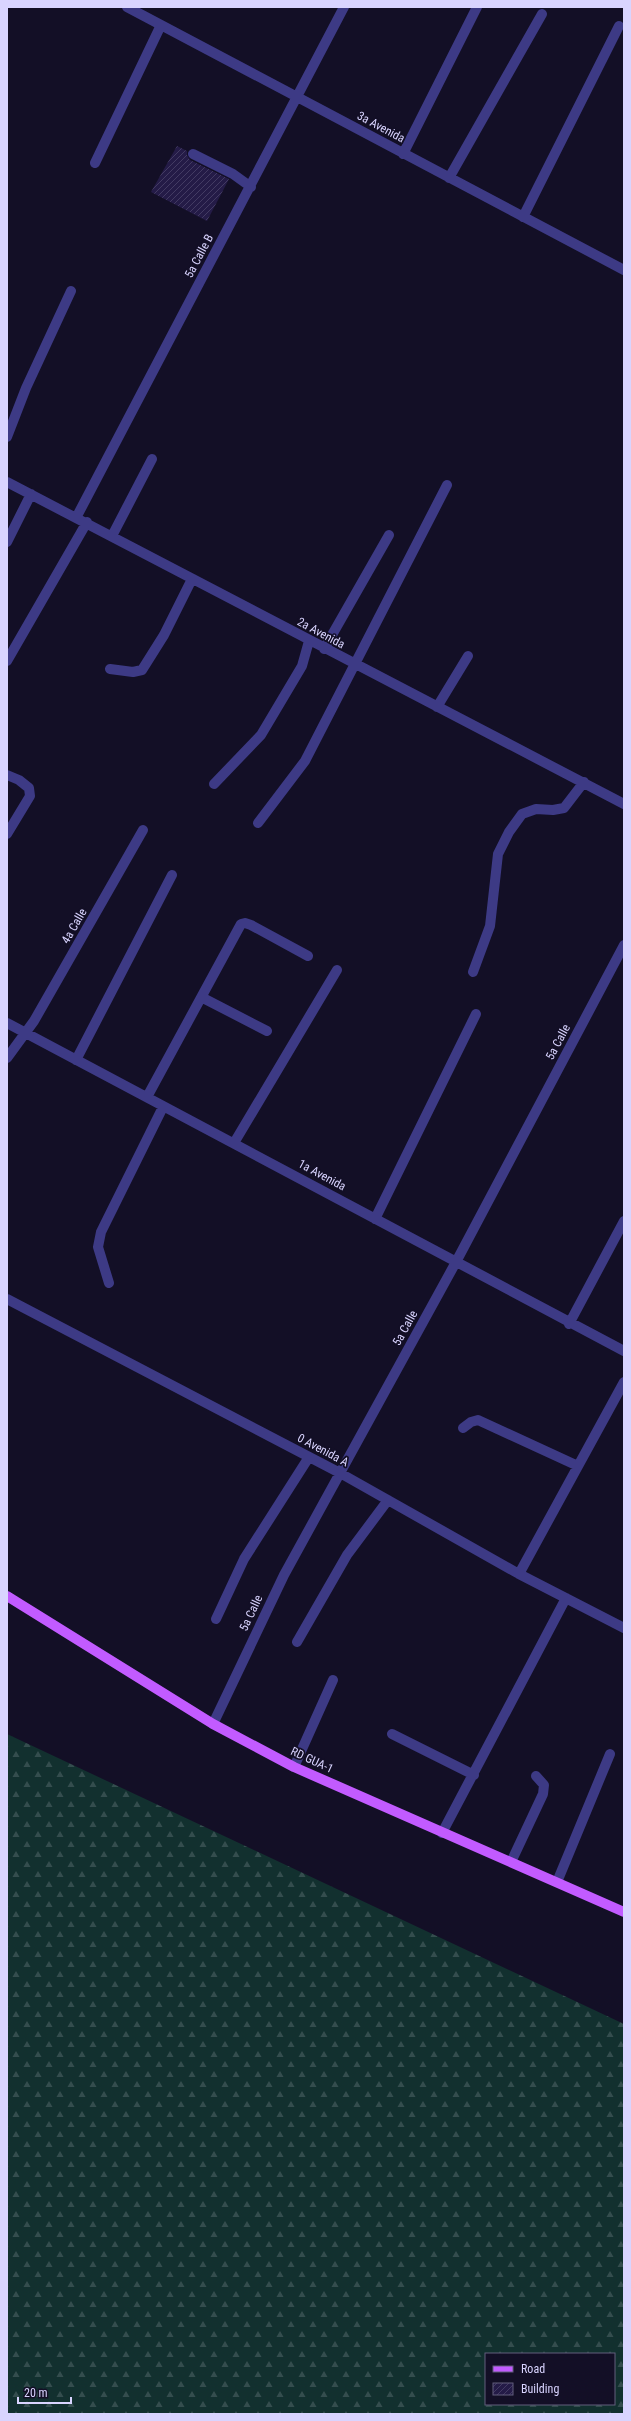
<svg xmlns="http://www.w3.org/2000/svg" width="631" height="2421" font-family="'Roboto Condensed',sans-serif">
<defs>
<pattern id="forest-firs" width="22" height="20" patternUnits="userSpaceOnUse"><rect width="22" height="20" fill="#12302f"/><path d="M5 1l3.5 6h-7zM16 11l3.5 6h-7z" fill="#344d4e"/></pattern>
<pattern id="building-hatch" width="6" height="6" patternUnits="userSpaceOnUse"><rect width="6" height="6" fill="#241b47"/><path d="M-1 1l2-2M0 6l6-6M5 7l2-2" fill="none" stroke="#433b63"/></pattern>
</defs>
<rect width="100%" height="100%" fill="#130f26"/>
<!-- forest -->
<path fill="url(#forest-firs)" fill-rule="evenodd" d="M7,1734l617,290v390h-617zM486,2354h128v50h-128z"/>
<!-- building -->
<path fill="url(#building-hatch)" d="M177,146l10,5v4l3,5 39,19 -22,42 -56,-29z"/>
<g fill="none" stroke-linecap="round" stroke-linejoin="round">
<!-- minor -->
<path stroke="#3d3a85" stroke-width="10" d="M127,7l497,263
M193,154l40,20 18,13
M403,154l74,-147
M95,163l66,-138
M449,178l93,-164
M523,217l96,-191
M7,437l19,-49 45,-97
M7,482l617,322
M76,518l268,-511
M112,536l40,-77
M7,542l24,-48
M324,649l65,-114
M7,661l80,-139
M110,669l23,3 9,-2 22,-35 28,-56
M437,707l31,-51
M7,775l12,5 10,8 1,8 -23,38
M214,784l47,-49 41,-69 7,-25
M258,823l47,-62 142,-276
M473,972l17,-46 8,-72 11,-22 13,-18 14,-5 17,1 11,-2 20,-26
M203,998l64,33
M7,1023l617,328
M7,1058l27,-37 109,-191
M76,1060l96,-185
M147,1097l94,-173 4,-1 6,2 57,31
M234,1143l103,-173
M375,1219l101,-205
M109,1283l-11,-36 3,-15 62,-125
M7,1299l333,174 179,101 105,54
M569,1324l55,-103
M463,1428l8,-6 7,-2 100,46
M519,1574l105,-192
M216,1619l28,-60 65,-102
M297,1642l50,-87 41,-55
M213,1724l71,-149 172,-313 168,-317
M392,1734l82,41
M294,1767l39,-87
M442,1833l124,-235
M511,1862l32,-68 1,-9 -8,-9
M557,1882l53,-128"/>
<!-- major -->
<path stroke="#c25bff" stroke-width="10" d="M7,1596l206,128 81,43 330,145"/>
</g>
<g text-anchor="middle" dominant-baseline="central" stroke-width="3.5" stroke-linejoin="round" paint-order="stroke">
<!-- street labels -->
<g font-size="12" fill="#d9d4ff" stroke="#130f26">
<text transform="translate(381 127) rotate(28)">3a Avenida</text>
<text transform="translate(199 256) rotate(-62)">5a Calle B</text>
<text transform="translate(321 633) rotate(28)">2a Avenida</text>
<text transform="translate(74 926) rotate(-60)">4a Calle</text>
<text transform="translate(558 1042) rotate(-62)">5a Calle</text>
<text transform="translate(322 1175) rotate(28)">1a Avenida</text>
<text transform="translate(405 1328) rotate(-61)">5a Calle</text>
<text transform="translate(323 1450) rotate(28)">0 Avenida A</text>
<text transform="translate(251 1613) rotate(-65)">5a Calle</text>
<text transform="translate(312 1760) rotate(25)">RD GUA-1</text>
</g>
</g>
<!-- border -->
<rect width="631" height="2421" fill="none" stroke="#d9d4ff" stroke-width="16"/>
<!-- legend -->
<rect x="485" y="2353" width="130" height="52" fill="#130f26" stroke="#625e7d"/>
<rect x="493" y="2366" width="20" height="6" fill="#c25bff" stroke="#625e7d"/>
<text x="521" y="2373" font-size="12" fill="#d9d4ff">Road</text>
<rect x="493" y="2383" width="20" height="12" fill="url(#building-hatch)" stroke="#625e7d"/>
<text x="521" y="2393" font-size="12" fill="#d9d4ff">Building</text>
<!-- scale -->
<path d="M18 2397v6h53v-6" fill="none" stroke="#d9d4ff" stroke-width="2"/>
<text x="24" y="2397" font-size="12" fill="#d9d4ff" stroke="#130f26" stroke-width="3" paint-order="stroke">20 m</text>
</svg>
